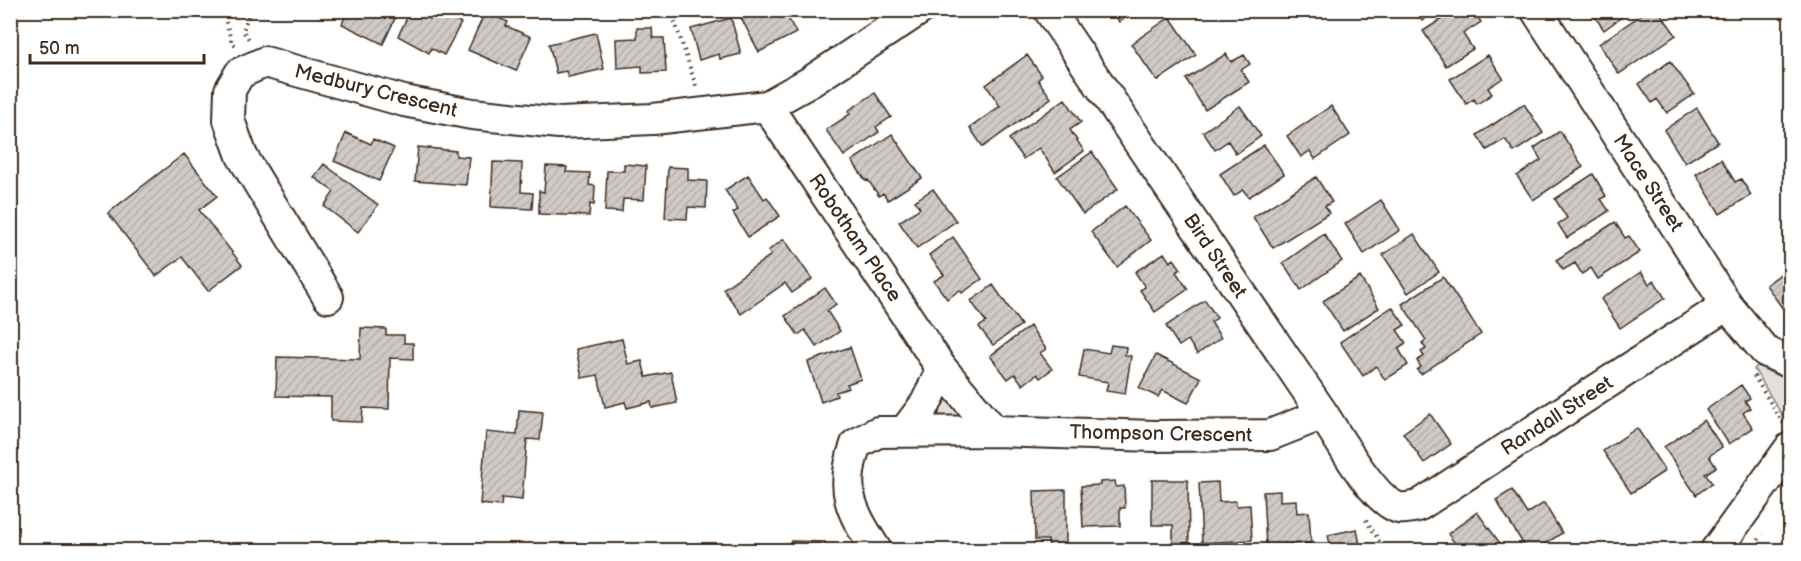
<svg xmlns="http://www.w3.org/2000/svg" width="1801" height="561" font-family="'Balsamiq Sans',sans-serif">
<defs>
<pattern id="forest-firs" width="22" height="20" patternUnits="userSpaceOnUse" patternTransform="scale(1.5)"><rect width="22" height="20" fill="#e2e0de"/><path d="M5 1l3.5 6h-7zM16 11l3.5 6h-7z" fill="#c3c0be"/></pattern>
<pattern id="building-hatch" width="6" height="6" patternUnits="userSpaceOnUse" patternTransform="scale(1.5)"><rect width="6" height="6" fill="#cfcac7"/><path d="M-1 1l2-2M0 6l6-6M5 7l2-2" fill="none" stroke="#b3aeaa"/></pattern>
</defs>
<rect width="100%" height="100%" fill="#fff"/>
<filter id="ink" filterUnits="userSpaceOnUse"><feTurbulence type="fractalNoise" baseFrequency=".0167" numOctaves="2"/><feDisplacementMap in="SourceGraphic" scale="12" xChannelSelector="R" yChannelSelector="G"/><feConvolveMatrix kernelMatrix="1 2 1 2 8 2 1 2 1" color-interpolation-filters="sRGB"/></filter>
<g filter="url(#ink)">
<!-- green -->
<path fill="#e2e0de" stroke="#8e857e" stroke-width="1.5" d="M1757,366l19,9 14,2v51l-36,-59z
M945,389l23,29h-38z"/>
<!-- forest -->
<path fill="url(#forest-firs)" stroke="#8e857e" stroke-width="1.5" d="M321,544l107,3 4,3h-156z"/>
<!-- building -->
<path fill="url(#building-hatch)" stroke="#3b2a1e" stroke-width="1.5" d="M348,10h51l-16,34 -41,-20z
M411,10l19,9 5,-9h2l24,13 -17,32 -13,-7 -2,5 -31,-17z
M745,10h15l2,3 4,-3h18l12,23 -37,19 -20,-38z
M1111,10h25l-17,12z
M1415,10h22l-15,11z
M1415,10h22l-15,11z
M1456,10h17l8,12 -18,12 10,15 -27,17 -23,-35z
M1586,10h45l-27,20 -13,-19 -4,2z
M1648,10h10l18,25 -57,39 -20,-30z
M485,12l23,10 -2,4 25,11 -15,34 -48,-21z
M1170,17l26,38 -39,26 -26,-37z
M731,18l10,36 -21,5 -1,-5 -20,6 -8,-31z
M637,28h15l1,10h11l2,34 -24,1v-7l-25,2 -1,-29 21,-1z
M596,33l8,36 -36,8 -2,-6 -10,2 -7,-29z
M1226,54l5,8 13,-7 6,9 -9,6 8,12 -44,28 -19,-31z
M1027,55l15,21 -4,4 13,18 -68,49 -13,-19 30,-22 -14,-21z
M1488,55l15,23 -15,10 4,6 -15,10 -3,-5 -8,5 -16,-25z
M1670,61l24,33 -27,19 -10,-14 -5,4 -13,-19z
M875,93l16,24 -15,10 3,5 -35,24 -18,-26 24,-16 -2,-3z
M1065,99l16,23 -11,8 14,21 -29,21 -16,-24 -16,11 -14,-20z
M1524,104l19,29 -29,19 -9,-13 -18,11 -10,-15z
M1240,106l21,30 -25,18 -8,-13 -13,9 -12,-18z
M1331,106l19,29 -35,24 -5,-8 -9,6 -14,-21z
M1697,108l21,34 -33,21 -21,-33z
M1560,131l23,36 -50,33 -16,-24 24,-16 -7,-12z
M346,133l25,11 2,-5 21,9 -15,33 -45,-20z
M892,134l30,44 -34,22 -5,-7 -4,3 -11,-16 -2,1 -14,-20z
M1264,145l20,29 -35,23 -6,-7 -9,6 -14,-22z
M418,147l38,4v5l13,1 -3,28 -51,-4z
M1092,152l26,37 -35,25 -26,-37z
M184,154l33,42 -18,14 43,55 -34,26 -26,-34 -26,19 -48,-63z
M1721,159l14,23 6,-3 10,16 -31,19 -24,-40z
M493,162l29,1 -1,29 12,1 -1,16 -41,-2z
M324,164l54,41 -20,27 -34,-26 10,-14 -20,-15z
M624,164l22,2 -2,34 -21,-1 -1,13 -17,-1 2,-40h17z
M546,166l21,1 -1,5 24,1 -1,12 6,1 -1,19 -4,-1 -1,12 -50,-2v-23l5,1z
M668,167l20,1v12l19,1 -1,27 -18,-1 -1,12 -22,-1z
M1593,174l13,22 -5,3 8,12 -42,27 -9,-14 9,-6 -12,-19z
M748,175l16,24 3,-2 13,19 -32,21 -15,-24 5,-3 -13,-20z
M1316,177l16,25 -7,4 4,7 -56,35 -20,-31z
M933,189l23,32 -39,27 -18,-26 21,-14 -5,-7z
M1381,200l19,30 -36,24 -19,-30z
M1125,206l26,34 -34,27 -26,-35z
M1615,222l10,16 4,-2 11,16 -42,27 -7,-11 -9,6 -7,-11 -12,7 -7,-10z
M1324,234l18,27 -41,29 -18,-27z
M1414,234l25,38 -31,21 -25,-38z
M953,237l29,42 -20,14 -2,-3 -13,9 -13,-18 10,-6 -15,-20z
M784,239l28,40 -20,14 -7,-10 -44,31 -18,-25 48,-34 -3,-4z
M1164,253l6,9 4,-3 7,10 -5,3 12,17 -33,23 -15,-22 5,-3 -10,-15z
M1790,267v52l-24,-34z
M1641,272l8,12 5,-4 11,18 -45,30 -19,-29z
M1360,277l19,31 -36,23 -20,-30z
M1443,277l38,57 -60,40 -4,-4 4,-3 -4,-6 7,-5 -3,-4 5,-3 -4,-6 4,-3 -24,-36z
M993,285l28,40 -28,20 -14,-18 7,-5 -15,-21z
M825,288l11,16 -9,7 13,20 -23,16 -12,-17 -7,5 -13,-19z
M1205,300l12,18 -6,4 10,16 -24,16 -9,-14 -9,6 -13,-20z
M1392,307l13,18 -8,5 9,13 -8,5 10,17 -23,15 -9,-14 -13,10 -23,-34z
M1030,326l16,23 -6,4 12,16 -12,9 -3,-4 -14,11 -8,-11 -7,5 -18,-23z
M361,328l25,1v6h18v8h9v16l-23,-1 -1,51 -26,-1 -1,14 -31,-1v-24l-55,-1 1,-39 83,2z
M622,339l6,25 14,-3 4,16 25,-5 6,31 -25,5 -1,-6 -24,6 -2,-6 -20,5 -7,-32 -16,3 -6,-29z
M1111,345l15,2 -1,8 6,1 -6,38 -19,-3 2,-9 -29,-5 5,-28 25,4z
M850,347l11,32 -14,5 2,4 -13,4 1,4 -16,6 -13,-40z
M1156,355l45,23 -13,25 -26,-13 -4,7 -19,-9z
M1741,385l9,13 -5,3 5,7 -7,5 10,15 -24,16 -23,-34z
M519,410l24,2 -3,28 -13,-1 -5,61 -20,-2 -1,8 -21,-2 6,-72 31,3z
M1430,414l21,30 -27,19 -21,-30z
M1704,420l18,27 -13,9 7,11 -11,7 7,9 -16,12 -32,-48z
M1637,428l28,43 -34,22 -28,-42z
M1152,480h36l1,63h-16v-18h-21z
M1115,481l1,6 8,-1 1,22h-5v18l-37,1 -2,-41 19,-1v-3z
M1218,482l1,20 17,-1v5l14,-1 2,35 -50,3 -3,-60z
M1066,490v60h-17l-1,-10h-13l-1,-49z
M1512,490l15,24 17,-11 18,30 -26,17h-9l-31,-50z
M1280,491v10l16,-1 1,13 12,-1 2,31 -45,3 -3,-54z
M1477,512l28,38h-45l-12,-16z
M1357,529l4,21h-30l-3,-15z
M791,541l34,1v8h-35z"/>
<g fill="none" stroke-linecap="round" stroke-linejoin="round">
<defs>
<path id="minor" d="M1049,10l274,404c15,23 50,87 76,94 5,1 13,-1 19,-2l309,-201
M1536,10l191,295 38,46 21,10 4,-1
M767,106l175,263 52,62
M328,297l-86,-141 -13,-36 1,-30 10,-17 25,-11 139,39 68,13 87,9 94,-4 114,-13 43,-24 109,-72
M905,431l21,-28 16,-34
M876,550c-25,-40 -37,-59 -20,-106l22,-12 116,-1 162,5 114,-1 53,-21
M1716,550l74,-102"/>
</defs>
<!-- minor casing -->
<use href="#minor" stroke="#3b2a1e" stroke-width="34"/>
<!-- path -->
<path stroke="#3b2a1e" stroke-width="4" stroke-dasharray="1.5 4.5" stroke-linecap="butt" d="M214,10l10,6 8,27 6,4
M250,10l-7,21 8,11
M671,10l26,79
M1754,376l29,47
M1366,520l19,30
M1752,550l10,-15"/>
<!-- minor -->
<use href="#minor" stroke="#fff" stroke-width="30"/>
</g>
</g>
<g text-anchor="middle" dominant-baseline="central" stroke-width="6" stroke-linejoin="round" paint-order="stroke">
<!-- street labels -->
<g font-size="20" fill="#3b2a1e" stroke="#fff">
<text transform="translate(376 91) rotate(14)">Medbury Crescent</text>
<text transform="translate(1648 183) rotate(57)">Mace Street</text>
<text transform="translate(855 238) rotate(56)">Robotham Place</text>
<text transform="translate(1215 256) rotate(56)">Bird Street</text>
<text transform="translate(1557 416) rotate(-33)">Randall Street</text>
<text transform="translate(1161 434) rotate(1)">Thompson Crescent</text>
</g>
</g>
<!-- margin -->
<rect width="1801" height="561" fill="none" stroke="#fff" stroke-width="36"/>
<rect x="18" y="18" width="1765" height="525" fill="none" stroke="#3b2a1e" stroke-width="2" filter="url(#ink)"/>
<!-- scale -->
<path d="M30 54v9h174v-9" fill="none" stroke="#3b2a1e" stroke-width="3"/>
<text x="39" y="54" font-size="18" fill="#3b2a1e" stroke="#ffffff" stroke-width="4.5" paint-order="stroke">50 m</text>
</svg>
